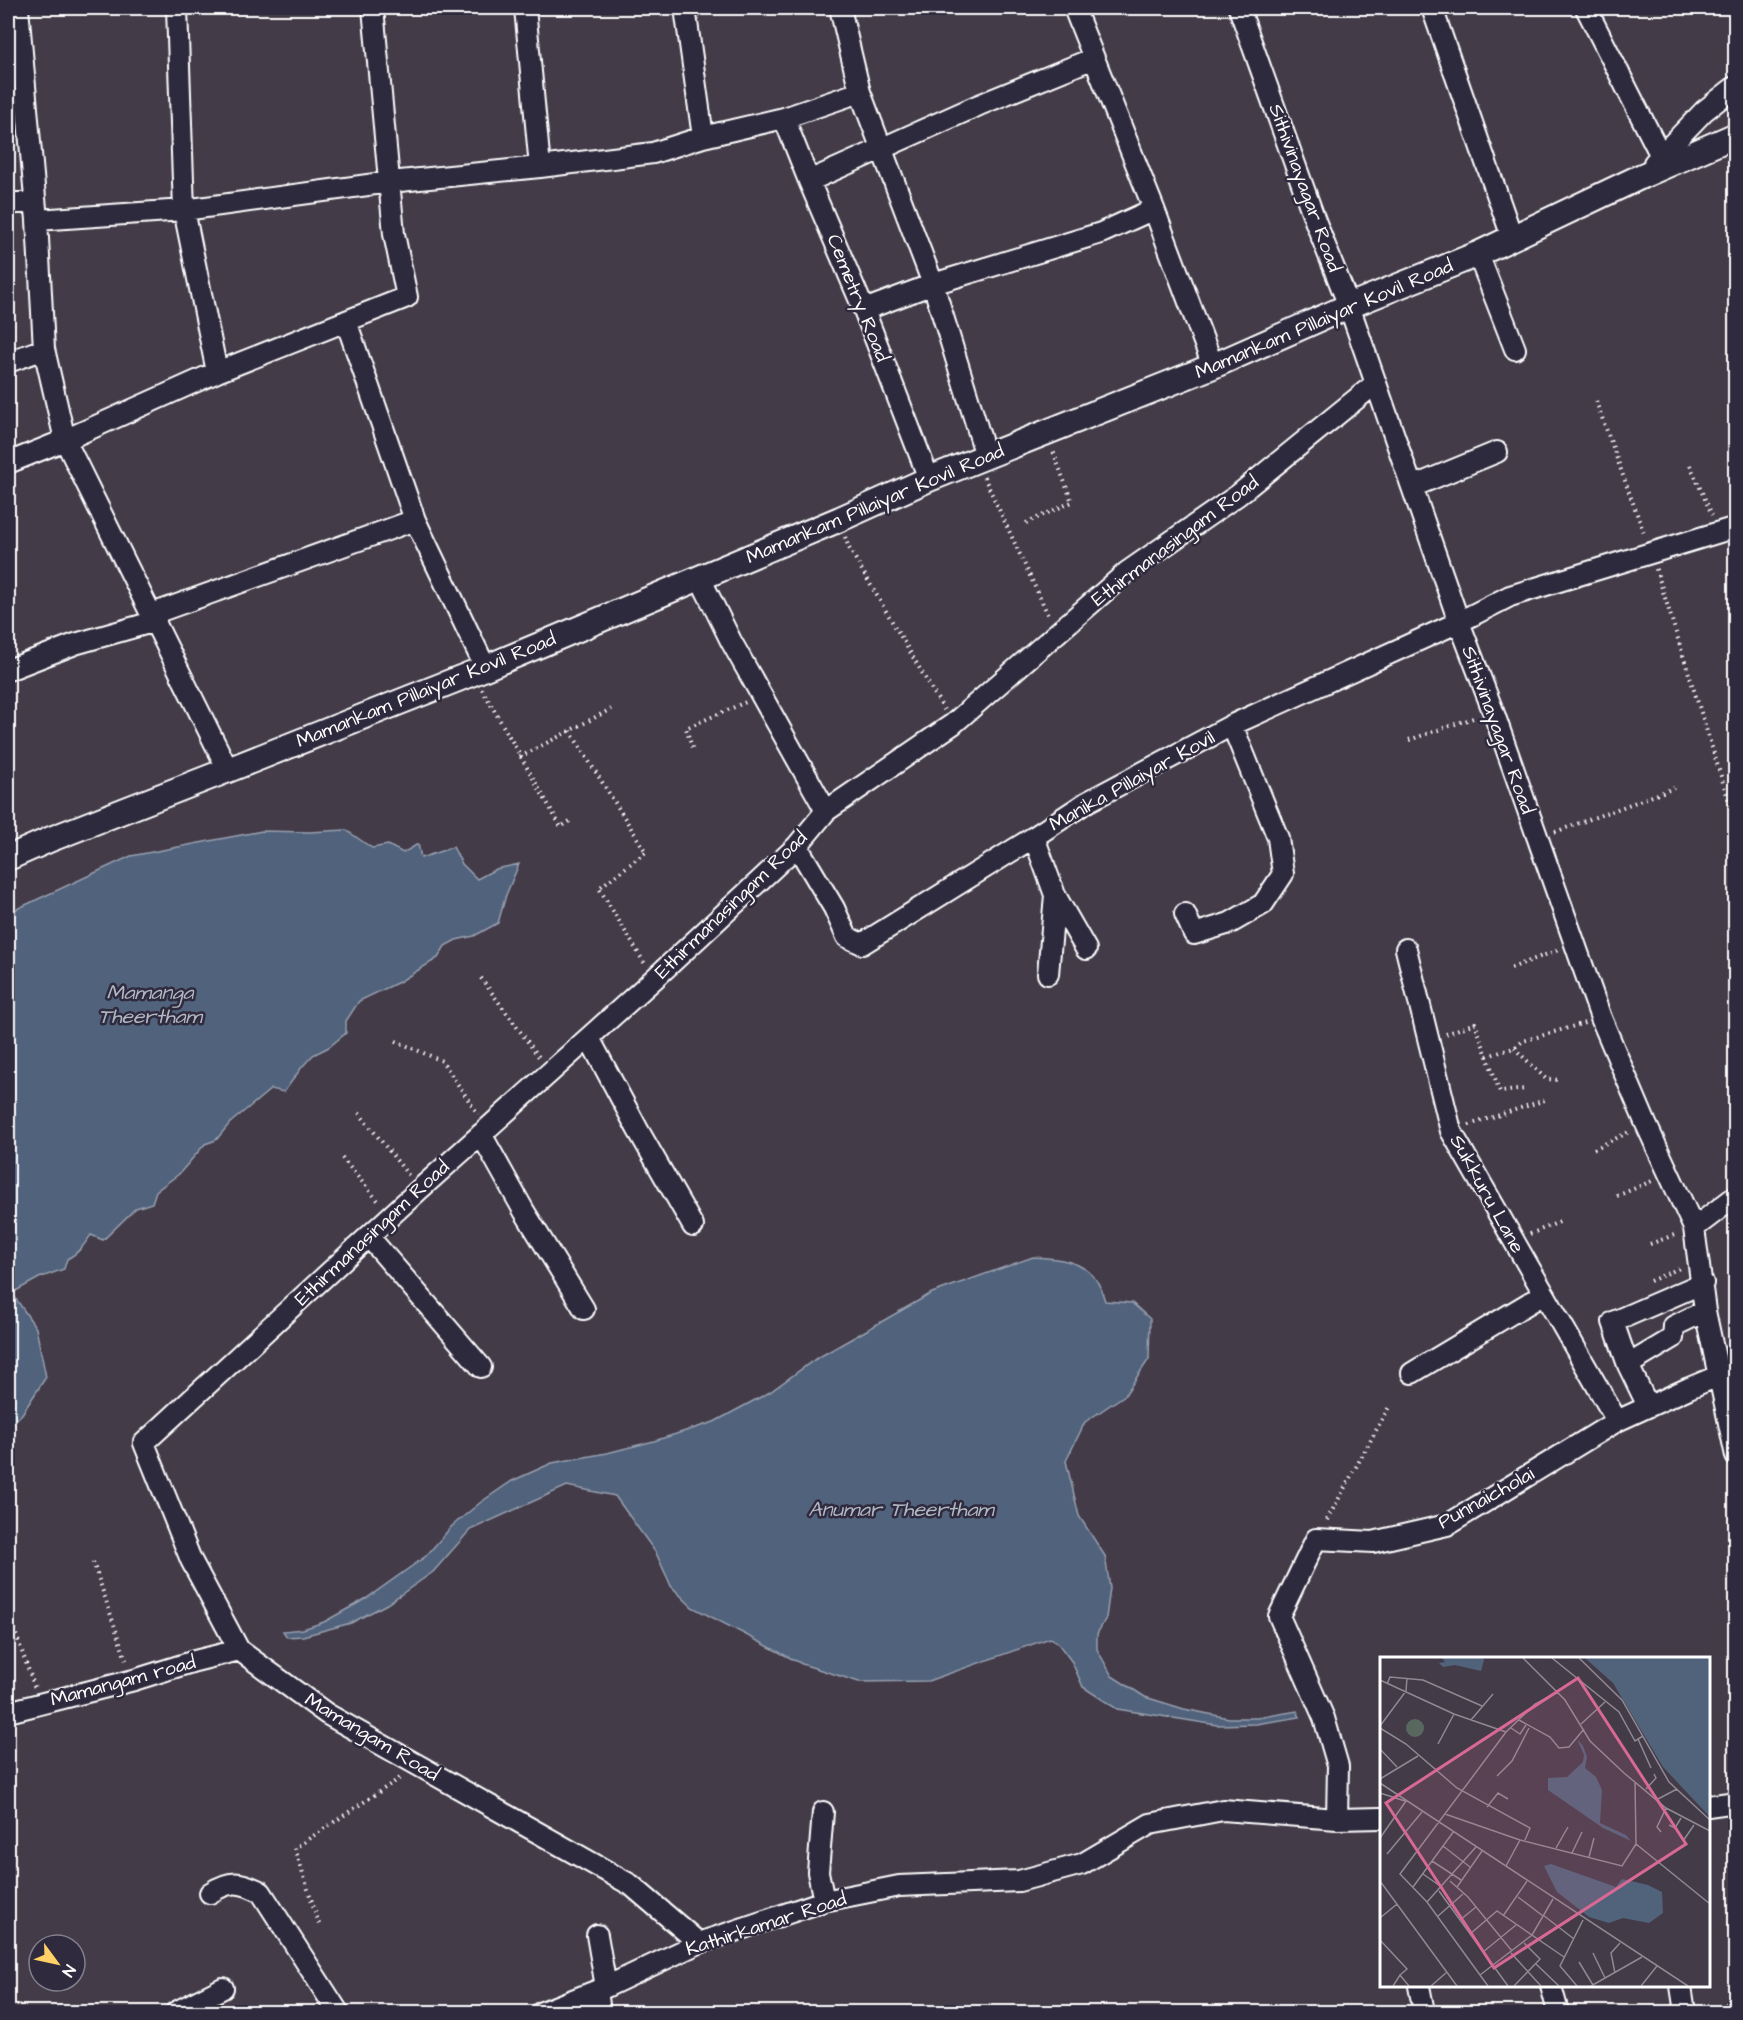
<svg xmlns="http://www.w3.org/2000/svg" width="1743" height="2020" font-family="'Architects Daughter',sans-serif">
<rect width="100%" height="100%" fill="#443b49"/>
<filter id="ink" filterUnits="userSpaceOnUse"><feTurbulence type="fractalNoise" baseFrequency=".0167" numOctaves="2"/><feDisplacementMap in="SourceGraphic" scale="12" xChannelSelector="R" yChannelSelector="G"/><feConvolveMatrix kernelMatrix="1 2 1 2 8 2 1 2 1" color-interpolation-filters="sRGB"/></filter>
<g filter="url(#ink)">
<!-- water -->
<path fill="#51627b" stroke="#97a1b0" stroke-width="1.5" d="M346,830l26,18 16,-3 15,8 15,-9 3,14 32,-11 9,17 15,15 19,-10 23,-5 -13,31 -8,28 -24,13 -18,4 -11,6 -7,12 -39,24 -40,19 -13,20v12l-17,14 -16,8 -11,12 -18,25 -13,-3 -41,34 -14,17 -11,4 -26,30 -23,17 -4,12 -16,5 -33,32 -12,-5c-7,10 -13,19 -24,24l-3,10 -25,9 -27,15 24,35 10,49 -24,37 -14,13v-514l123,-57 131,-25 47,1z
M1033,1257c22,1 53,3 65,26 3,5 5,12 7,18l27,2 18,16 -1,40 -24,36 -40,27 -19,39 13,55 26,40 5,32 -4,30 -9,16v15l15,27 33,21 39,12 45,9h28l40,-7 3,6 -44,7 -39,1 -100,-16 -34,-22 -11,-25 -15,-20 -7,-4 -122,43 -69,1 -57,-18 -110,-57 -21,-21 -15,-33 -41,-57 -48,-10 -97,44 -37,42 -46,32 -36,19 -48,13 -16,1 -4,-6 20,-2 21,-7 43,-24 59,-42 26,-30 29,-24 31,-21 40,-18 55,-10 47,-12 60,-19 56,-30 44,-32 118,-67z"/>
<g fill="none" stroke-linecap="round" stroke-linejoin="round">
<defs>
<path id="minor" d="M18,8l19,212 7,129 21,91 163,330
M177,8l7,202 33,162
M525,8l15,159
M685,8l18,129
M840,8l20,84 73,192 53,172
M1074,8l80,201 59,157
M1239,8l77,215 33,83 110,316 34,89 108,307 45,106 48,104 11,83 31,145
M1432,8l80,229
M1586,8l75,148
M784,118l25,63 55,129 65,169
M1654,163l50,-52 32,-25
M809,181l170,-76 115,-47
M8,204l27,-3
M37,220l147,-10 206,-28 150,-15 113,-14 50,-16 81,-19 76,-26
M1478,254l37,95
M864,310l69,-26 168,-51 53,-24
M346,321l69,199 70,147
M8,362l36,-13
M8,463l57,-23 152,-68 190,-75 -13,-63 -21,-226
M1412,487l85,-35
M700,578l31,63 95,170
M152,614l263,-94
M8,670l67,-26 81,-23
M1034,837l21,58 31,54
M797,846l37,62 13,29 15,7 172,-107 53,-35 145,-77 227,-103 51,-26 226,-69
M1185,914l9,20 36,-11 33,-19 20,-30 -5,-36 -46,-113
M1406,949l45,182 166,290
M1048,974l7,-79
M589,1038l49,92 55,96
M481,1134l43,77 60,98
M1694,1228l42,-32
M369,1237l112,130
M1628,1365l45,-27 1,-12 31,-15
M1412,1373l132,-79
M1648,1406l-20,-41 -15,-43 90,-39
M8,1712l126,-32 61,-19 44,-11
M1708,1806l28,-4
M823,1812l-5,60 6,29
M1337,1819l1,-53 -14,-48 -45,-102 37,-77 57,3 74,-17 170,-104 72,-33 29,-12
M210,1893c20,-13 30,-12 51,-1l77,120
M597,1935l9,52
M699,1943l-68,-58 -304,-171 -88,-64 -48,-90 -47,-117 276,-254 234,-210 143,-133 29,-35 127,-87 174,-152 111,-77 138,-112
M1419,1986l5,26
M1551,1986l7,26
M1681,1986l4,26
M597,1991l3,21
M176,2012l47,-24
M542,2012l64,-25 93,-44 125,-42 75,-15 120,-5 63,-17 68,-40 73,-14 114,9 45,-1
M1733,2012h3"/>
<path id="major" d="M8,858l43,-19 177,-69 245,-97 367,-154 89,-40 284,-113 136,-60 129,-52 164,-78 94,-41"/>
</defs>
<!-- minor casing -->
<use href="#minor" stroke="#fff" stroke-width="24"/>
<!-- major casing -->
<use href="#major" stroke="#fff" stroke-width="28"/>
<!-- path -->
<path stroke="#fff" stroke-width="4" stroke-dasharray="1.5 4.5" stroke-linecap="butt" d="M1596,401l49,135
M1690,465l22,50
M984,477l65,140
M1026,523l46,-21 -19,-51
M845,537l4,11 95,162
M1656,569l80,255
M482,689l79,138 12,-8
M570,731l76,121 -47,36 46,76
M1409,740l67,-23
M692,748l-6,-20 60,-26
M520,757l91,-48
M1555,832l119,-44
M1511,968l47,-18
M481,978l58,79
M1446,1034l29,-11 25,69 25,-3
M396,1041l46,20 36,53
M1514,1048l32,31 14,1
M1487,1056l27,-8 9,-7 62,-18
M359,1113l50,63
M1469,1125l79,-26
M1594,1149l37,-18
M342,1158l38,45
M1617,1196l35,-15
M1530,1234l32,-13
M1650,1244l27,-10
M1650,1281l32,-14
M1327,1520l63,-115
M93,1562l34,101
M8,1612l27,76
M319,1924l-24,-76 108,-72"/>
<!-- minor -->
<use href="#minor" stroke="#2f2a3d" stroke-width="20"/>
<!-- major -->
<use href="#major" stroke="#2f2a3d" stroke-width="24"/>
</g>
</g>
<g text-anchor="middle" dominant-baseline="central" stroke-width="5" stroke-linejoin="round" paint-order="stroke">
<!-- street labels -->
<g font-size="20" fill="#fff" stroke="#2f2a3d">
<text transform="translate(1305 188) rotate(70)">Sithivinayagar Road</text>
<text transform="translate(858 298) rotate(68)">Cemetry Road</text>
<text transform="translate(1324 319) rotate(-23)">Mamankam Pillaiyar Kovil Road</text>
<text transform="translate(875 504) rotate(-23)">Mamankam Pillaiyar Kovil Road</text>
<text transform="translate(1175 541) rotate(-37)">Ethirmanasingam Road</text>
<text transform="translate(426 690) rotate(-22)">Mamankam Pillaiyar Kovil Road</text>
<text transform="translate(1498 730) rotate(70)">Sithivinayagar Road</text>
<text transform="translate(1132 781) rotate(-29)">Manika Pillaiyar Kovil</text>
<text transform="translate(731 905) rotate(-44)">Ethirmanasingam Road</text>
<text transform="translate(1487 1194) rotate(61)">Sukkuru Lane</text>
<text transform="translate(372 1233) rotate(-43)">Ethirmanasingam Road</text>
<text transform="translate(1486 1498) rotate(-29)">Punnaicholai</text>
<text transform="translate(123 1681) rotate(-15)">Mamangam road</text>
<text transform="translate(372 1737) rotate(31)">Mamangam Road</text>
<text transform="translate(766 1924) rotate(-18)">Kathirkamar Road</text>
</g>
<!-- water labels -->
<g font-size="21" font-style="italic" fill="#b1b8c4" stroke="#2f2a3d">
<text x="150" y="992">Mamanga<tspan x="150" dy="24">Theertham</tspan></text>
<text x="901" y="1509">Anumar Theertham</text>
</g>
</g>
<!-- overview -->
<g transform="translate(1380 1657)">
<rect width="330" height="330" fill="#443b49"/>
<path d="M26 71a9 9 0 1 1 18 0a9 9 0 1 1-18 0Z" fill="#58685f"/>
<path d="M62,1h41l1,2 -3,11 -26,-6 -12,2 -4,-4 6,-1zM205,1h125v159l-47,-50 -50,-84zM197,82l6,7 4,11 -2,11 11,9 6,13 -2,33 26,12 5,6 -28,-13 -55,-38v-12l19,-1 16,-15 1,-7zM171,207l65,23 6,-8 26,6 14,7 1,21 -14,10 -26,-5 -14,5 -20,-6 -32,-25 -13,-26z" fill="#51627b"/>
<path fill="none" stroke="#8f8992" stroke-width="1.5" d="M143,1l42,42 25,41 34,32 42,35 44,23M172,1l67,54 16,29 8,-5M199,1l43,42 47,82 41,38M0,23l74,34 52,18M7,27l3,-7 33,3 59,26M91,63l22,-26M139,63l31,17 9,11 10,-1 15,-18M201,67l24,-22M0,69l26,-35 1,-13M0,71l26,16 51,44 73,40 -5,12M131,71l9,6 6,-9M258,82l13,29M58,87l16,-30M0,92l17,18M117,119l15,-15 17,-33M0,122l38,-23M0,126l308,203M266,132l10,-11 -2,-4M0,136l25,8M278,142l19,-10M107,150l11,-14 10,6M65,157l75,26 102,26 14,-22 -1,-62M289,168l6,3 6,-10M281,175l-4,-5 9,-19M0,181l26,-37M303,184l11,-16M256,187l74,60M63,189l27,21M176,191l12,-21M192,196l10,-21M7,197l35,-42M209,200l5,-19M52,204l29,19M126,209l14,-26M43,217l20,14M0,224l77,105M70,224l18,16 44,54M33,230l41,-56M77,230l25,-36M59,234l69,95M138,240l25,19M47,245l49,-55M163,258l31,24M58,259l25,-22M123,259l24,-35M0,261l17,-14M80,263l16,-13M90,277l27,-23 67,46M0,283l27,29 -7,6M103,295l33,-27M131,296l30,33M213,296l12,25M199,305l14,23M156,307l23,22M235,316l-4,-20 9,-10M100,318l52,-40 21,-36M13,329l7,-11 9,11M51,329l16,-14M108,329l-61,-84 -27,-28 106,-142 29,-28 23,-12M134,329l26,-27 -16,-16M197,329l-17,-20 23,-46M211,329l51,-29M261,329l16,-20"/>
<path fill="#d76994" fill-opacity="0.15" stroke="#d76994" stroke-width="3" d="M198,21l108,166 -192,124 -108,-165z"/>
<rect width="330" height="330" fill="none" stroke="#fff" stroke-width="3"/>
</g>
<!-- margin -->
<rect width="1743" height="2020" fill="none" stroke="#2f2a3d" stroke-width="30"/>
<rect x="15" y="15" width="1713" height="1990" fill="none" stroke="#fff" stroke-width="2" filter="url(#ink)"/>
<!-- north arrow -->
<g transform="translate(57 1963) rotate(123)"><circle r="28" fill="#2f2a3d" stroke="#827f8b" stroke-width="1.5"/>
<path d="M0-4.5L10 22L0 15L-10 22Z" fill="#ffd166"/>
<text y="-9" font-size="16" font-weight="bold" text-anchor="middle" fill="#ffffff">N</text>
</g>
</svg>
